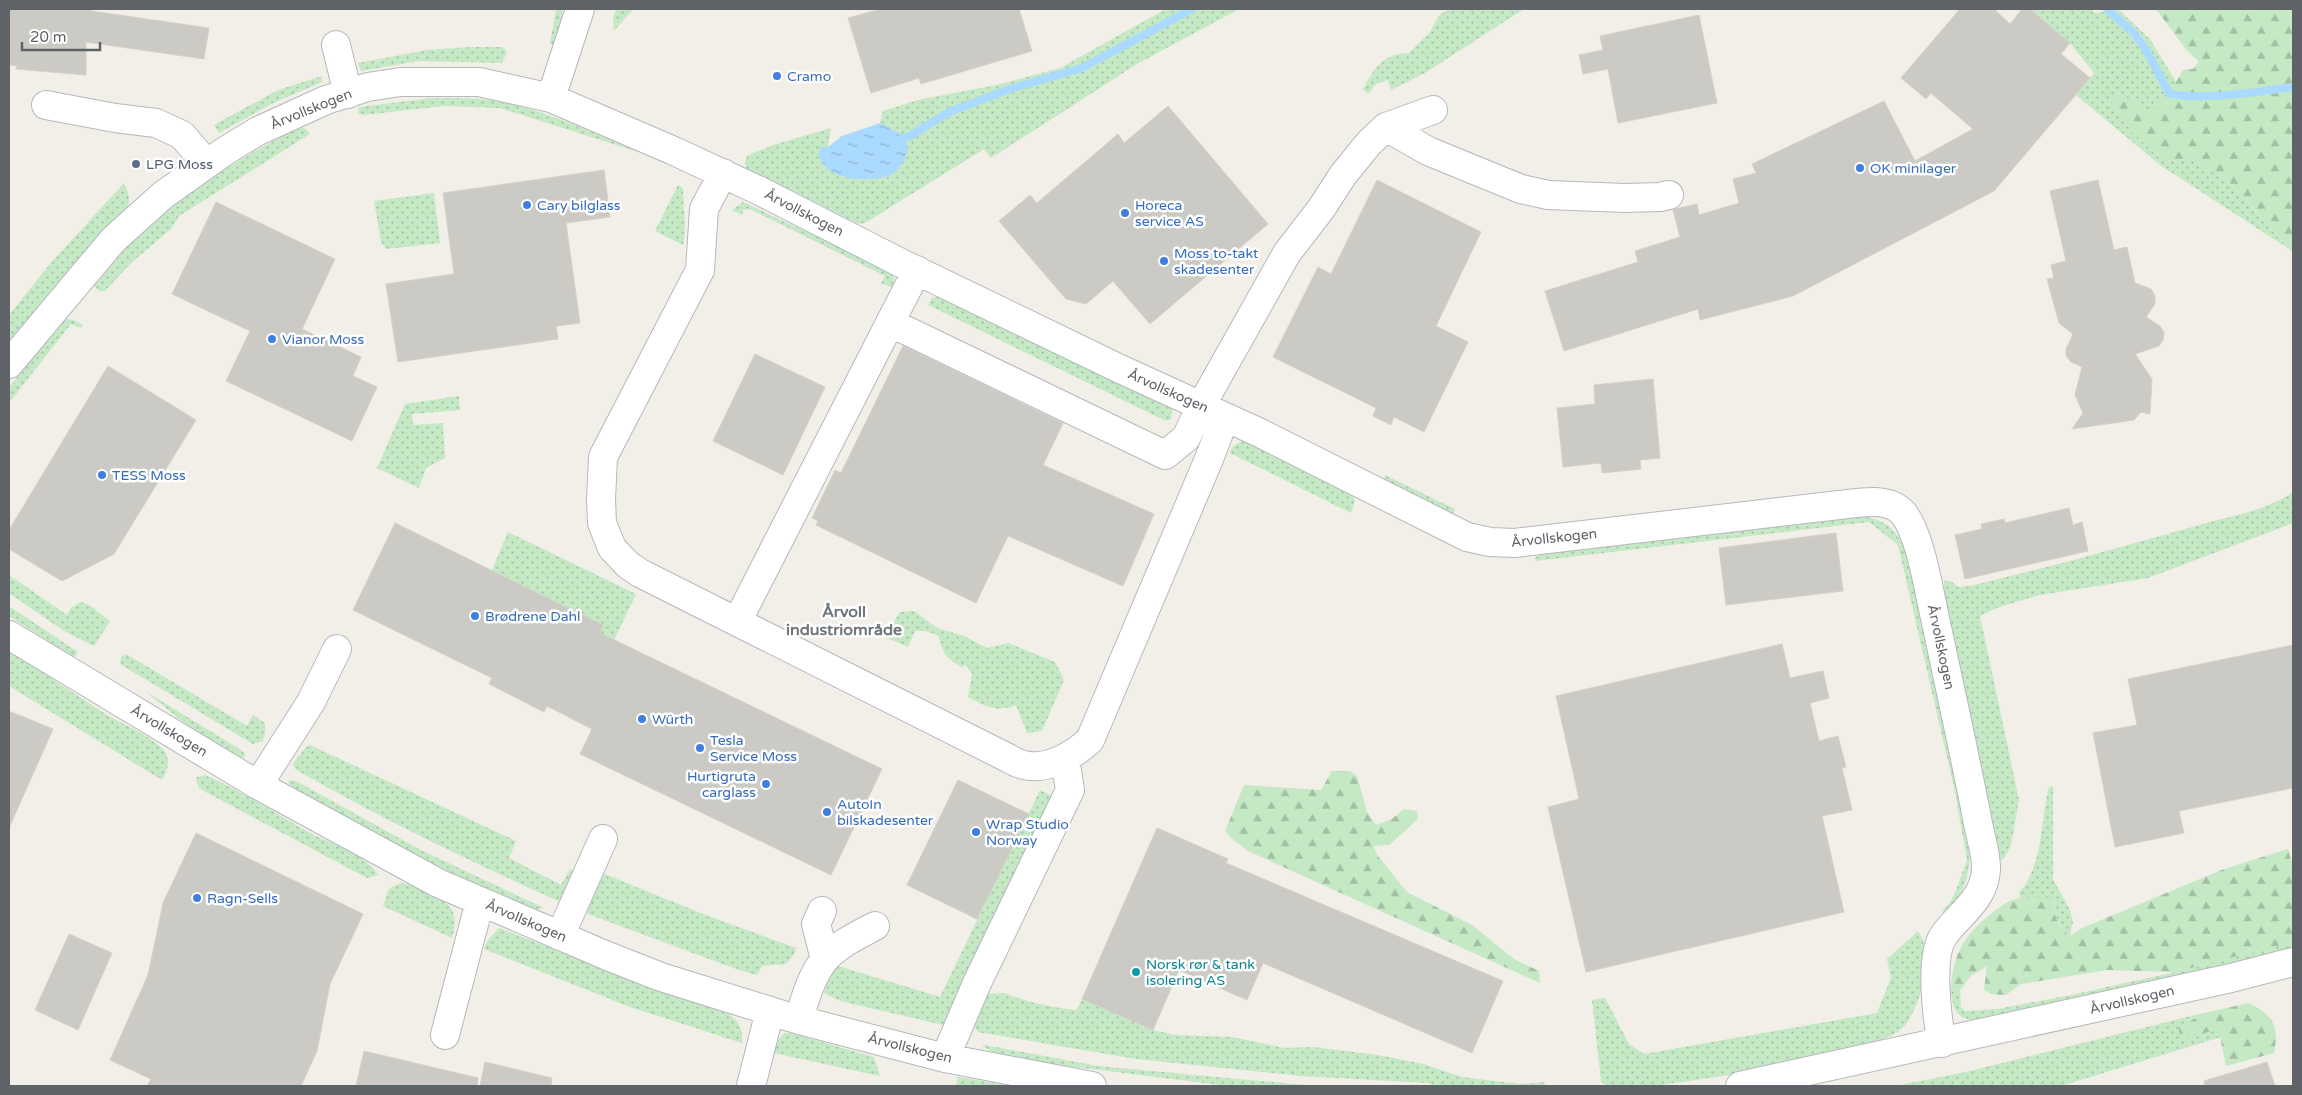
<svg xmlns="http://www.w3.org/2000/svg" width="2302" height="1095" font-family="'Varela Round',sans-serif">
<defs>
<pattern id="grass-dots" width="8" height="8" patternUnits="userSpaceOnUse" patternTransform="scale(1.25)"><rect width="8" height="8" fill="#c5e8c5"/><path d="M2 2h.1M6 6h.1" fill="none" stroke="#a3c0a4" stroke-width="1.8" stroke-linecap="round"/></pattern>
<pattern id="forest-firs" width="22" height="20" patternUnits="userSpaceOnUse" patternTransform="scale(1.25)"><rect width="22" height="20" fill="#c5e8c5"/><path d="M5 1l3.5 6h-7zM16 11l3.5 6h-7z" fill="#a3c0a4"/></pattern>
<pattern id="water-ripples" width="26" height="14" patternUnits="userSpaceOnUse" patternTransform="scale(1.25)"><rect width="26" height="14" fill="#aadaff"/><path d="M2 4q2-2 4 0t4 0M15 11q2-2 4 0t4 0" fill="none" stroke="#8eb4d2"/></pattern>
</defs>
<rect width="100%" height="100%" fill="#f1efe8"/>
<!-- grass -->
<path fill="url(#grass-dots)" d="M556,9h6l-1,19 -6,17 -5,-1z
M616,9h17l-19,22 -1,-13z
M1166,9h73l-102,55 -146,94 -7,-9 -119,74 -7,1 -112,-56 -1,-6 2,-6 26,-11 58,-17 -3,19 15,30h44l20,-21c-1,-22 -10,-24 -27,-33l3,-12 35,-11 83,-16 59,-16z
M1450,9h74l-99,64 -34,17 -3,-10 -12,4 -8,10 -5,-5c12,-22 20,-35 46,-36l21,-21 10,-18z
M2030,9h61l3,4 25,-3 31,29 26,43 -24,30 -36,-20 -5,9 21,31 33,30 25,-4 38,23 61,68 -129,-84 -84,-70 18,-22 -24,-30z
M471,47h32l4,5 -5,11 -84,-2 -57,10 -3,-8 69,-13z
M322,76v6l-49,21 -54,30 -5,-8 64,-35z
M431,98c25,0 51,-1 76,5 45,11 89,30 131,49l-138,-44 -56,-2 -81,9 -5,-2 1,-6z
M301,127l5,2 4,5 -131,82 -8,13 -40,34 -26,28h-6l-5,-5c15,-17 29,-36 45,-52 49,-44 103,-78 162,-107z
M124,183c4,8 8,19 2,28l-88,95 -29,37v-28l41,-51z
M678,185l5,3c0,18 4,40 0,57l-28,-14z
M434,193l6,50 -54,6 -5,-7 -7,-41z
M743,202l141,66 10,7 -1,13 -12,-5 4,-7 -135,-67 -7,1 -1,5 -10,-5z
M938,297l235,108 -2,14 -5,2 -238,-116 4,-7z
M67,319l7,1 9,5 -2,3 -10,-4 -62,79v-15l50,-64z
M459,396l1,14 -48,4 1,11 30,-2 2,35 -19,10 -7,20 -42,-20 28,-64z
M1245,441l106,51 4,8 -4,13 -121,-60c1,-8 8,-10 15,-12z
M1385,475l70,34 -3,6 -68,-34z
M2293,492v31l-145,55 -108,17 -41,12 -19,9 39,184 -8,45 -6,12 -3,3 -5,-2 -53,-262v-16l8,2 6,5 12,-1c75,-18 149,-38 222,-59 36,-11 70,-14 101,-35z
M1864,516c27,6 34,17 45,42l61,282c1,26 -3,55 -24,72l-4,-1 7,-7 6,-11 12,-33 -12,-68 -57,-247 -29,-23 -334,39v-4l11,-4 256,-32z
M508,532l128,62 -53,111 -16,-6 36,-74 -111,-55z
M9,575l58,40 4,-7 10,-6 10,4 19,15 -16,25 -30,-15 -55,-38z
M9,606l69,46 -4,6 -65,-42z
M914,611l23,17 27,8 23,12 21,-5 47,19 9,18 -22,51 -15,2 -11,-28c-19,8 -32,1 -48,-8l4,-23 -6,-9 -5,2c-13,-8 -21,-16 -22,-31l-13,-5h-11l-7,16 -23,-10 15,-25z
M9,649c33,22 65,45 98,66 16,9 48,23 58,37 6,10 2,19 -3,28l-153,-94z
M126,654l121,72 6,-11 12,8v10l-2,8 -10,3 -133,-80 1,-7z
M145,691l96,59 4,4 -1,4c-32,-10 -73,-46 -99,-67z
M310,745l206,96 -7,17 52,27 9,-16 6,2 -9,21 -7,10c-90,-41 -179,-83 -265,-133l-2,-5 12,-16z
M205,775c37,16 70,38 105,58 20,10 58,23 68,42l-11,3 -167,-89 -4,-8 1,-4z
M290,780l6,1 123,68 125,59 -12,2 -67,-30 -172,-90 -5,-8z
M2053,786v93l17,31 3,12 -3,14c-13,-12 -17,-21 -15,-38h-35l-1,-5c25,-29 21,-71 30,-106z
M1040,790l14,7 -106,223 -5,5 -103,-24 -16,-8 11,-28 105,32z
M602,873l106,43 88,32 -1,5 -9,11 -24,2 -5,9 -21,-6 -148,-55 -2,-4z
M400,883c10,1 18,5 27,9 23,11 33,18 25,46l-69,-32 6,-17z
M499,928l179,69 51,17 9,8 4,11v10l-112,-36 -146,-58 4,-9z
M1918,931c5,9 9,17 9,26 0,20 -11,60 -27,73 -5,5 -14,7 -20,11l-151,34 -75,11h-47l-6,-5 -9,-81 13,-2 24,46 15,10 233,-41 14,-35 -4,-19z
M2293,942v7l-109,26 -213,45c-17,-3 -19,-16 -20,-31l9,1 1,17 4,4 32,-2 74,-14 104,-23z
M1004,993c24,9 48,15 73,17l5,-11 71,31 22,5 57,2 52,11 29,-1 65,8 45,9 39,13 58,7 23,-2 4,4h-112l-7,-3 -127,-7 -165,-17 -158,-27 -4,-5 4,-18 7,-15z
M2195,1015l1,3 -10,3 29,9 4,2 2,5 -160,49h-166l71,-14z
M784,1033h6l84,24 6,19 -111,-24z
M985,1045l113,21 219,20h-89l-177,-22 -39,-7 -19,-5 -11,-6z
M958,1077l55,9h-57z"/>
<!-- forest -->
<path fill="url(#forest-firs)" d="M2156,9h137v244l-65,-72 -38,-23 -25,4 -33,-30 -21,-31 4,-9 37,19 24,-29 7,-12 10,-1 6,-7 -14,-14z
M1332,771h18l7,5 10,36 9,13 16,-6 12,-10 13,2 1,8 -29,26 -16,1 5,10 29,36 65,33 42,34 25,12 1,12 -292,-132 -17,-13 -6,-7 19,-46 77,5z
M2288,849l3,11 2,1v81l-118,30 -68,-2 -86,14 -15,11 -15,-1 -7,-4 3,-24 -16,10 -11,14 -9,-1c2,-35 13,-54 40,-75 8,-7 18,-15 30,-16 11,-2 23,0 34,0 -2,17 1,26 15,38l12,-8 142,-59z
M2249,1003c25,13 30,23 25,50l-48,13 -7,-34 -4,-2 -34,10 -3,-14 18,-8 -1,-3z"/>
<!-- water -->
<path fill="url(#water-ripples)" d="M880,123c7,4 17,7 23,14 12,13 -3,36 -18,40 -18,4 -49,4 -62,-13 -2,-2 -3,-7 -5,-11l4,-6h6l14,-11z"/>
<g fill="none" stroke-linecap="round" stroke-linejoin="round">
<!-- stream -->
<path stroke="#aadaff" stroke-width="8" d="M2107,9l27,24 12,17 23,43c28,9 93,-2 124,-6
M894,141l16,-5 39,-24 61,-23 72,-21 110,-59"/>
</g>
<!-- building -->
<path fill="#cccac5" stroke="#d6d1c6" d="M9,9h83l-1,2 118,17 -5,31 -118,-17v33l-70,-6 1,-3 -8,-1z
M881,9h138l13,42 -111,33 -2,-6 -48,15 -23,-75z
M1960,9h34l16,15 12,-15h8l40,34 -9,11 29,24 -96,113 -201,105 -93,24 -2,-11 -134,42 -19,-60 93,-29 -3,-11 45,-14 -7,-27 2,-1 22,-5 2,11 40,-12 -6,-24 23,-6 -4,-9 132,-63 31,60 58,-32 -42,-36 -5,6 -25,-21z
M1699,15l18,88 -99,20 -10,-54 -25,5 -4,-19 24,-5 -3,-14z
M1168,106l100,118 -118,100 -37,-43 -27,23 -20,-5 -67,-78 31,-26 7,8 81,-69 6,9z
M604,170l6,47 -44,6 14,100 -24,3 2,13 -160,23 -12,-78 68,-10 -11,-81z
M1377,180l104,52 -45,94 32,16 -44,90 -30,-15 -3,8 -18,-9 3,-8 -103,-51 45,-90 13,7z
M2098,180l16,70 13,-3 8,36 16,6 4,7v8l-9,13 14,9 4,6 -1,8 -4,6 -24,8 17,25 -2,35 -9,-2 -7,8 -62,9 11,-16 -8,-18 7,-28 -11,-5 -5,-6v-7l7,-15 -14,-11 -12,-44 7,-1 -3,-13 15,-4 -16,-70z
M216,202l119,57 -33,70 59,28 -8,19 24,11 -25,54 -126,-60 24,-50 -78,-37z
M903,346l160,77 -20,42 111,49 -31,72 -115,-50 -32,67 -160,-78 2,-4 -6,-3 23,-48 6,3z
M755,354l70,33 -42,88 -70,-34z
M108,366l88,54 -82,134 -52,27 -53,-32v-19z
M1653,379l7,79 -20,2 1,9 -39,4 -1,-10 -38,4 -6,-59 38,-4 -1,-19z
M2069,508l4,17 9,-3 6,29 -123,28 -10,-44 27,-6 -1,-5 23,-5 1,4z
M395,523l208,102 -3,8 282,136 -51,106 -251,-121 12,-25 -45,-23 -3,6 -55,-28 3,-6 -139,-68z
M1836,533l7,58 -117,14 -7,-57z
M1782,644l8,34 33,-7 6,27 -19,5 9,38 19,-5 8,31 -4,1 10,42 -30,6 22,96 -258,60 -38,-165 31,-8 -23,-103z
M2293,645v143l-114,23 5,22 -69,14 -22,-114 44,-8 -9,-46z
M9,711l44,18 -44,99z
M958,780l71,34 -52,105 -70,-34z
M1157,828l71,31 -2,4 277,118 -31,72 -209,-90 -16,37 -68,-30 -26,60 -71,-31z
M196,833l167,81 -33,70 -13,67 -16,35h-154l4,-7 -41,-19 38,-85 15,-72z
M69,934l43,19 -34,77 -43,-20z
M364,1051l114,27 -1,8h-121z
M485,1062l67,16 -1,8h-71z
M2267,1062l8,24h-70l-1,-5z"/>
<g fill="none" stroke-linecap="round" stroke-linejoin="round">
<defs>
<path id="minor" d="M336,45l12,49
M551,98l29,-89
M46,105l69,13 41,5 26,12 25,29
M1386,127l42,24 93,38 27,6 77,3 35,-1 9,-2
M723,173l-19,36 -4,61 -97,187 -2,42 1,24 10,25 16,17 12,8 366,184c6,3 12,7 18,8 23,6 50,-10 66,-25l119,-281 16,-42
M891,323l274,132 21,-17 15,-32 86,-153 34,-44 22,-34 26,-32 17,-16 47,-17
M9,364l104,-124 50,-45 62,-44 33,-20 68,-31 42,-13 32,-5h79l72,16 123,53 86,40 143,73 215,104 140,64 209,105 23,5 25,1 324,-38c20,-2 49,-9 64,8 17,20 26,78 32,105 14,66 29,133 42,200 2,14 10,37 9,52 -2,30 -26,43 -42,65 -15,21 -7,83 -2,108
M737,622l180,-352
M9,635l249,150 180,98 167,72 56,22 138,43 146,38 147,28
M258,785l53,-83 26,-53
M822,911l-6,13 9,35
M560,936l43,-97
M799,1020c5,-19 13,-47 27,-62 13,-14 32,-23 49,-32
M445,1035l35,-134
M945,1058l32,-75 93,-193 -5,-32
M751,1086l19,-75
M1740,1086l491,-108 62,-16"/>
</defs>
<!-- minor casing -->
<use href="#minor" stroke="#b5b8bc" stroke-width="30"/>
<!-- minor -->
<use href="#minor" stroke="#fff" stroke-width="28"/>
</g>
<!-- markers -->
<g fill="#3f7fe0" stroke="#fff" stroke-width="2">
<circle cx="777" cy="76" r="5"/>
<circle cx="1860" cy="168" r="5"/>
<circle cx="527" cy="205" r="5"/>
<circle cx="1125" cy="213" r="5"/>
<circle cx="1164" cy="261" r="5"/>
<circle cx="272" cy="339" r="5"/>
<circle cx="102" cy="475" r="5"/>
<circle cx="475" cy="616" r="5"/>
<circle cx="642" cy="719" r="5"/>
<circle cx="700" cy="748" r="5"/>
<circle cx="766" cy="784" r="5"/>
<circle cx="827" cy="812" r="5"/>
<circle cx="976" cy="832" r="5"/>
<circle cx="197" cy="898" r="5"/>
</g>
<circle fill="#5c6f8a" stroke="#fff" stroke-width="2" cx="136" cy="164" r="5"/>
<circle fill="#0f9aa8" stroke="#fff" stroke-width="2" cx="1136" cy="972" r="5"/>
<g text-anchor="middle" dominant-baseline="central" stroke-width="5" stroke-linejoin="round" paint-order="stroke">
<!-- shop labels -->
<g font-size="14" fill="#366cbe" stroke="#fff" text-anchor="start">
<text x="787" y="76">Cramo</text>
<text x="1870" y="168">OK minilager</text>
<text x="537" y="205">Cary bilglass</text>
<text x="1135" y="205">Horeca<tspan x="1135" dy="16">service AS</tspan></text>
<text x="1174" y="253">Moss to-takt<tspan x="1174" dy="16">skadesenter</tspan></text>
<text x="282" y="339">Vianor Moss</text>
<text x="112" y="475">TESS Moss</text>
<text x="485" y="616">Brødrene Dahl</text>
<text x="652" y="719">Würth</text>
<text x="710" y="740">Tesla<tspan x="710" dy="16">Service Moss</tspan></text>
<text x="756" y="776" text-anchor="end">Hurtigruta<tspan x="756" dy="16">carglass</tspan></text>
<text x="837" y="804">AutoIn<tspan x="837" dy="16">bilskadesenter</tspan></text>
<text x="986" y="824">Wrap Studio<tspan x="986" dy="16">Norway</tspan></text>
<text x="207" y="898">Ragn-Sells</text>
</g>
<!-- street labels -->
<g font-size="14" fill="#5f6368" stroke="#fff">
<text transform="translate(311 109) rotate(-22)">Årvollskogen</text>
<text transform="translate(804 213) rotate(27)">Årvollskogen</text>
<text transform="translate(1168 391) rotate(24)">Årvollskogen</text>
<text transform="translate(1554 538) rotate(-6)">Årvollskogen</text>
<text transform="translate(1941 647) rotate(78)">Årvollskogen</text>
<text transform="translate(169 731) rotate(31)">Årvollskogen</text>
<text transform="translate(526 921) rotate(23)">Årvollskogen</text>
<text transform="translate(2132 1000) rotate(-13)">Årvollskogen</text>
<text transform="translate(910 1048) rotate(14)">Årvollskogen</text>
</g>
<!-- service labels -->
<g font-size="14" fill="#4e5e75" stroke="#fff" text-anchor="start">
<text x="146" y="164">LPG Moss</text>
</g>
<!-- culture labels -->
<g font-size="14" fill="#0d838f" stroke="#fff" text-anchor="start">
<text x="1146" y="964">Norsk rør &amp; tank<tspan x="1146" dy="16">isolering AS</tspan></text>
</g>
<!-- quarter labels -->
<g font-size="16" font-weight="bold" fill="#70757a" stroke="#fff">
<text x="844" y="612">Årvoll<tspan x="844" dy="18">industriområde</tspan></text>
</g>
</g>
<!-- border -->
<rect width="2302" height="1095" fill="none" stroke="#5f6368" stroke-width="20"/>
<!-- scale -->
<path d="M22 42v8h78v-8" fill="none" stroke="#5f6368" stroke-width="2.5"/>
<text x="30" y="42" font-size="15" fill="#5f6368" stroke="#ffffff" stroke-width="4" paint-order="stroke">20 m</text>
</svg>
